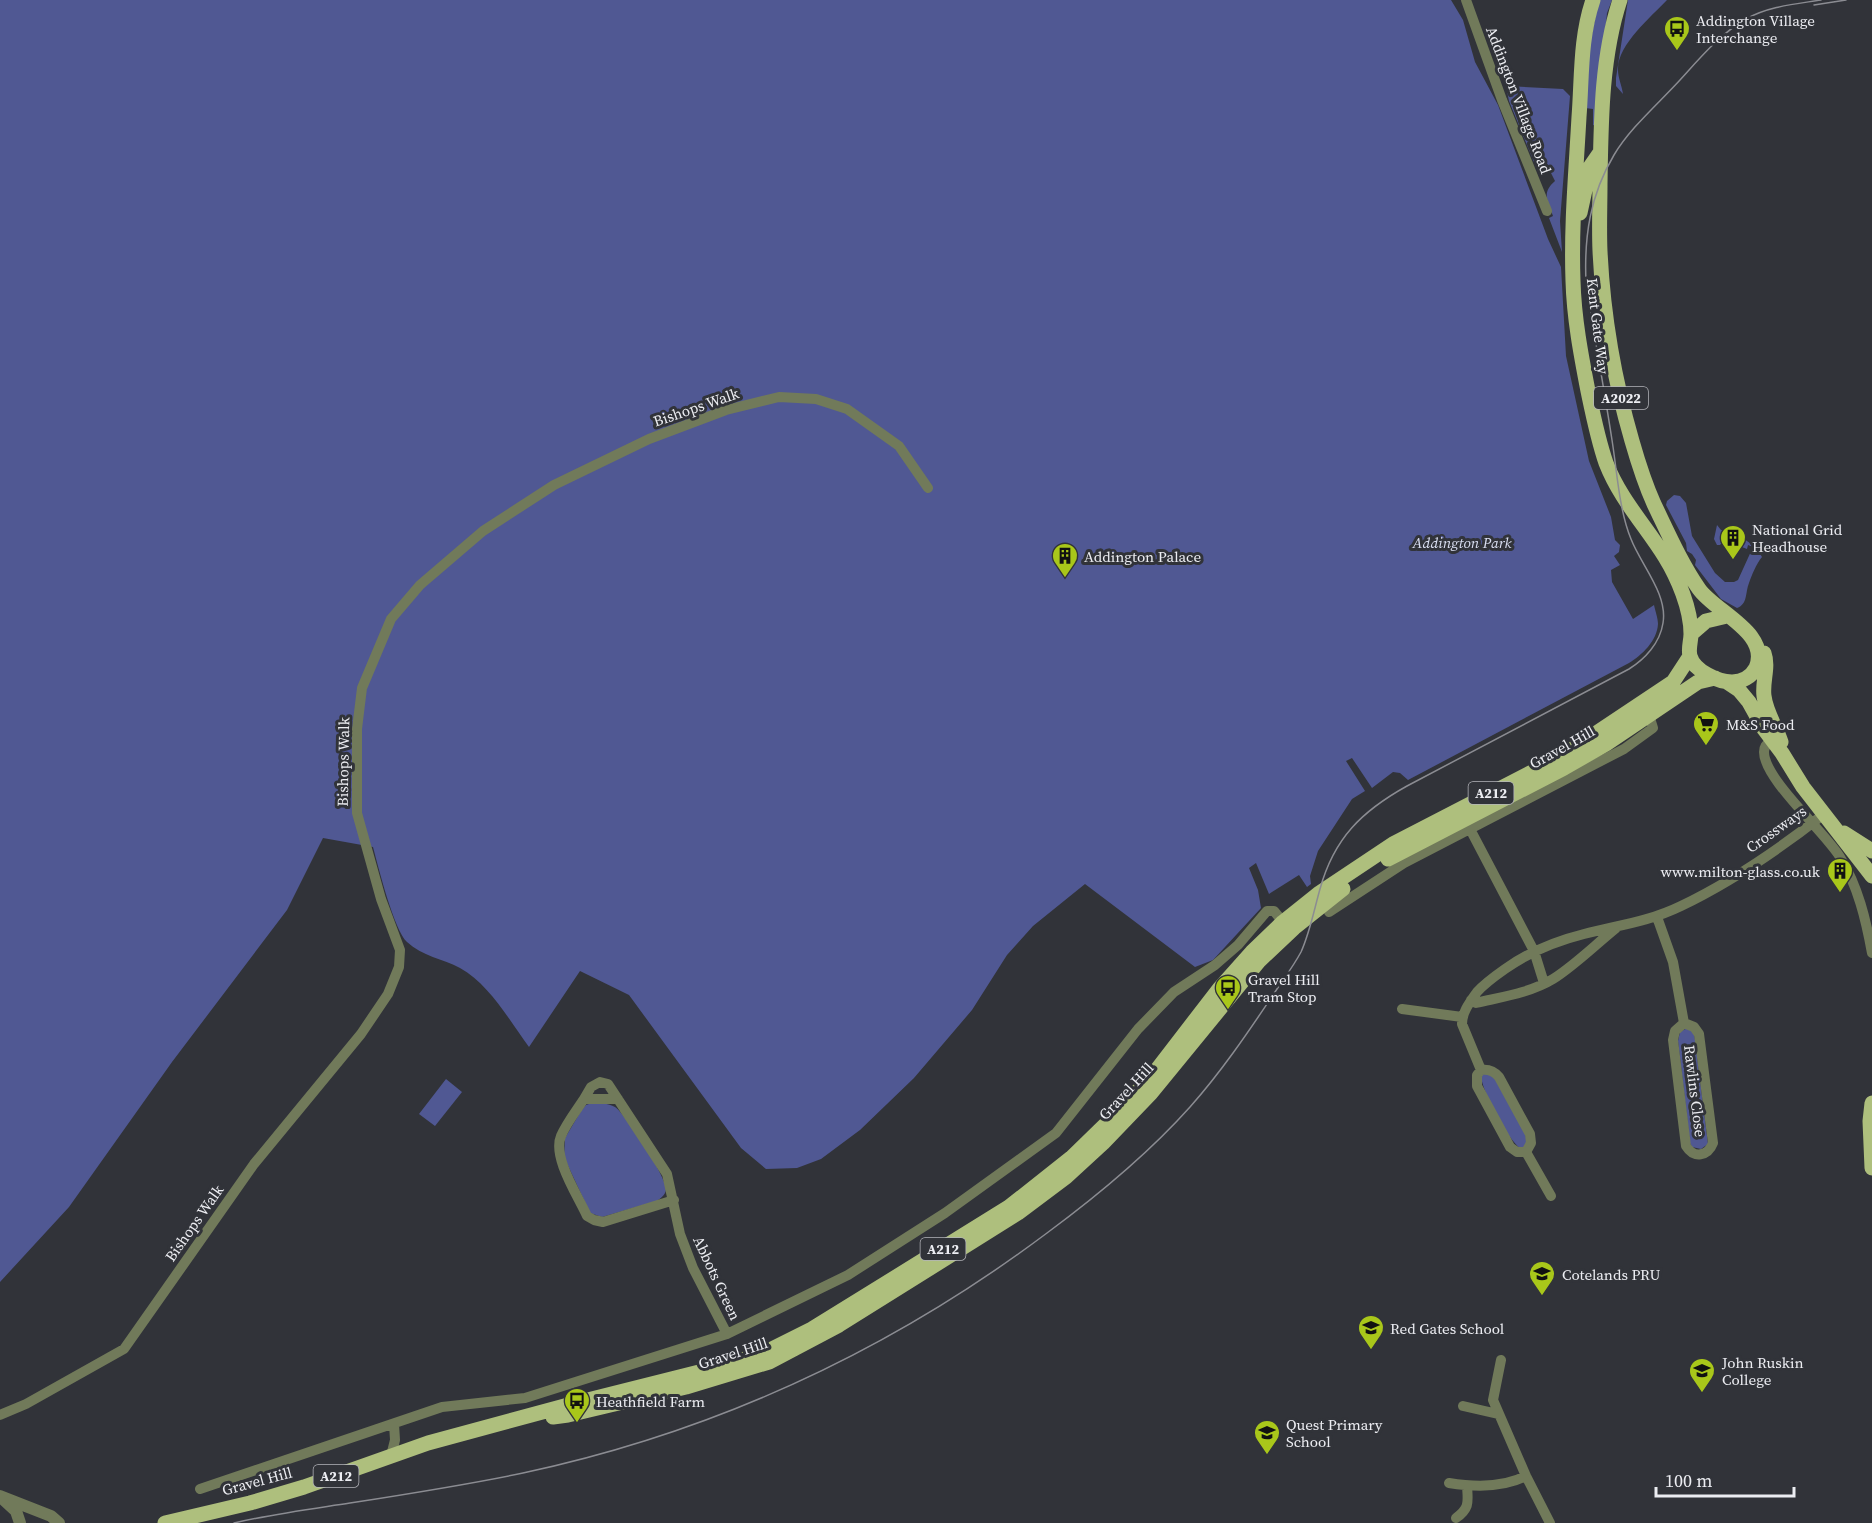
<svg xmlns="http://www.w3.org/2000/svg" width="1872" height="1523" font-family="'Source Serif 4',serif">
<rect width="100%" height="100%" fill="#313339"/>
<!-- green -->
<path fill="#505893" d="M0,0h1451l12,20 12,42 23,43 50,134 13,28 5,89 23,105 22,56 4,23 5,5 -1,7 -5,4 6,9 -9,5 1,12 21,37 21,-14c1,5 4,13 4,19 -1,17 -16,31 -29,39l-221,117 -8,-7 -7,-1 -21,16 -20,-30 -6,3 19,30 -13,8 -34,52 -8,25 1,8 -4,3 -8,-12 -30,19 -13,-31 -7,5 9,22 3,18 -48,52 -18,7 -110,-83 -52,42 -26,29 -35,55 -58,68 -54,52 -39,29 -24,9 -31,1 -25,-21 -112,-153 -49,-24 -51,76c-20,-27 -39,-62 -69,-79 -17,-9 -38,-12 -53,-26 -13,-12 -29,-76 -34,-95l-50,-9 -36,72 -115,152 -103,145 -69,75z
M1599,0h13l-5,13 -11,113 -3,-1v-16l-8,-1 5,-65z
M1628,0h39c-16,17 -50,45 -49,70 0,8 4,16 5,24l-7,-8v-8z
M1506,86l57,3 7,7 -10,125 2,31 -13,-34 4,-2c-5,-15 -12,-23 2,-35l-4,-8h-8l-7,-6 -27,-66z
M1674,495l6,1 6,7 6,33 23,37 10,9h9l4,-2 15,-33 -5,-2 -1,4 -23,-9 -4,5h-3l-3,-6 3,-14 4,5c14,0 36,16 41,27 -6,7 -10,18 -13,26 -4,10 -1,21 -12,25l-16,-9 -26,-34 1,-5 -4,-6 -5,-3 -1,-8 -20,-38 1,-4z
M1687,1028l7,4 14,112 -7,5 -9,-2 -2,-4 -12,-102 2,-9z
M1483,1073h9l33,57 2,15 -6,4c-15,-12 -37,-54 -40,-72z
M446,1079l16,13 -27,34 -16,-12z
M592,1103c7,0 16,0 23,4 10,6 53,72 51,83 -1,5 -5,8 -9,11l-55,16 -12,-4 -26,-56 1,-19 16,-27 5,-6z"/>
<g fill="none" stroke-linecap="round" stroke-linejoin="round">
<!-- minor -->
<path stroke="#717a5a" stroke-width="10" d="M1466,0l36,100 45,111
M1771,740c-4,4 -7,6 -7,12 0,27 60,79 76,105 18,29 26,63 32,96
M1470,829l64,122 10,32
M1329,912l75,-49 220,-114 29,-21 -4,-13
M1657,917l16,45 11,61 -9,8 -2,9 13,106c8,13 22,10 27,-3l-14,-109 -5,-7 -10,-4
M1471,1000l5,3c25,-6 54,-10 77,-24 22,-14 42,-34 63,-51
M1402,1009l60,8
M1481,1070c7,-1 13,1 18,7l31,57 1,9 -5,9h-9l-7,-5 -33,-61v-11l4,-5 -19,-46c0,-12 8,-22 15,-32 8,-9 18,-16 28,-23 24,-17 51,-28 79,-35 35,-9 64,-12 97,-28 48,-23 101,-59 143,-92
M584,1099l7,-12 9,-5 8,2 59,90 13,60 13,34 34,66
M618,1099h-34c-8,12 -18,25 -23,37 -9,21 17,60 26,80l7,4 9,2 71,-22
M1526,1152l25,44
M1501,1360l-8,40 33,76 24,47
M1463,1406l35,8
M0,1415l26,-11 98,-55 130,-185 107,-130 27,-40 11,-27 1,-17 -19,-51 -24,-86v-84l5,-41 29,-69 29,-34 63,-54 71,-46 95,-46 77,-29 53,-13 37,2 31,10 52,37 29,42
M391,1456l4,-16 -1,-16
M1449,1483c25,4 54,5 77,-7
M200,1489l242,-82 83,-9 202,-64 121,-59 97,-62 111,-80 82,-104 36,-37 41,-27 23,-20 29,-34h7l9,11
M1456,1518c14,-10 12,-16 11,-32"/>
<!-- tertiary -->
<path stroke="#717a5a" stroke-width="12" d="M0,1496l51,20 8,7
M4,1500l12,11 4,12"/>
<!-- primary -->
<path stroke="#aebf7d" stroke-width="15" d="M1593,0c-13,38 -11,78 -14,117 -3,55 -8,109 -6,164 1,37 8,74 15,110 5,24 10,49 18,72 14,36 39,62 59,94 13,21 26,52 26,77 0,7 -3,15 -1,22 4,15 28,26 42,26 10,0 19,-5 24,-14 15,-35 -41,-56 -57,-79 -18,-26 -31,-56 -45,-85 -9,-20 -16,-42 -22,-63 -18,-62 -29,-126 -32,-190 -1,-22 0,-45 0,-67 1,-61 1,-126 20,-184
M1580,213l10,-46 9,-13
M1691,634l15,-13 21,-5
M1764,653c5,14 -2,29 0,43 2,17 12,30 17,46
M1727,682l12,8 10,12 15,27 18,24 21,34 69,89
M1844,833l28,18
M1388,859l176,-91 42,-24 92,-62 17,-4
M1872,1103l-2,18 2,47
M553,1417l15,-2 118,-28 83,-25 70,-37 179,-112 48,-36 37,-34 48,-50 108,-132 35,-33 49,-39
M165,1523l85,-20 54,-16 124,-44 144,-39 159,-40 41,-15 40,-20 197,-122 62,-49 39,-38 42,-44 67,-87 33,-37 31,-30 35,-28 75,-50 166,-86 114,-76 17,-26"/>
<!-- tram -->
<path stroke="#8b8c92" stroke-width="1.5" d="M1814,5l32,-5
M234,1523c38,-9 77,-14 116,-20 58,-9 116,-18 173,-30 191,-41 368,-123 524,-240 50,-37 101,-79 143,-126 31,-35 57,-73 83,-112 9,-14 20,-28 28,-43 9,-20 13,-42 19,-63 14,-51 42,-78 87,-103l222,-117c16,-10 31,-26 34,-46 5,-29 -22,-58 -32,-84 -12,-29 -14,-68 -19,-99 -8,-52 -18,-105 -26,-158 -2,-45 4,-87 28,-127 16,-27 44,-51 66,-75 20,-22 40,-46 66,-61 23,-13 50,-15 75,-19"/>
</g>
<!-- icons -->
<defs>
<symbol id="bus-pin" viewBox="-11 -11 22 30"><path d="M0 17L-7.5 6A9.5 9.5 0 1 1 7.5 6Z" fill="#a9c71a" stroke="#313339"/><path d="M-5-6H5V4H4V6H2V4H-2V6H-4V4H-5ZM-3.5-4V0h7V-4ZM-3.5 1.2v1.5H-2V1.2ZM2 1.2v1.5H3.5V1.2Z" fill="#111"/></symbol>
<symbol id="building-pin" viewBox="-11 -11 22 30"><path d="M0 17L-7.5 6A9.5 9.5 0 1 1 7.5 6Z" fill="#a9c71a" stroke="#313339"/><path d="M-4-6H4V6H1V3H-1V6H-4ZM-2.5-4.3h1.7v1.8h-1.7ZM.8-4.3h1.7v1.8H.8ZM-2.5-1h1.7V.8h-1.7ZM.8-1h1.7V.8H.8Z" fill="#111"/></symbol>
<symbol id="supermarket-pin" viewBox="-11 -11 22 30"><path d="M0 17L-7.5 6A9.5 9.5 0 1 1 7.5 6Z" fill="#a9c71a" stroke="#313339"/><path d="M-6-5.5h2.5l.6 2H6L4.5 2H-2.5L-4.4-4H-6ZM-1.5 3.2a1.3 1.3 0 1 0 .1 0ZM3 3.2a1.3 1.3 0 1 0 .1 0Z" fill="#111"/></symbol>
<symbol id="school-pin" viewBox="-11 -11 22 30"><path d="M0 17L-7.5 6A9.5 9.5 0 1 1 7.5 6Z" fill="#a9c71a" stroke="#313339"/><path d="M0-5L7-2L0 1L-7-2ZM-4 1L0 2.5L4 1V4Q0 6-4 4Z" fill="#111"/></symbol>
<symbol id="university-pin" viewBox="-11 -11 22 30"><path d="M0 17L-7.5 6A9.5 9.5 0 1 1 7.5 6Z" fill="#a9c71a" stroke="#313339"/><path d="M0-5L7-2L0 1L-7-2ZM-4 1L0 2.5L4 1V4Q0 6-4 4Z" fill="#111"/></symbol>
</defs>
<g fill-rule="evenodd">
<use href="#bus-pin" x="1662" y="14" width="30" height="40"/>
<use href="#building-pin" x="1718" y="523" width="30" height="40"/>
<use href="#building-pin" x="1050" y="541" width="30" height="40"/>
<use href="#supermarket-pin" x="1691" y="709" width="30" height="40"/>
<use href="#building-pin" x="1825" y="856" width="30" height="40"/>
<use href="#bus-pin" x="1213" y="973" width="30" height="40"/>
<use href="#school-pin" x="1527" y="1259" width="30" height="40"/>
<use href="#school-pin" x="1356" y="1313" width="30" height="40"/>
<use href="#university-pin" x="1687" y="1356" width="30" height="40"/>
<use href="#bus-pin" x="562" y="1386" width="30" height="40"/>
<use href="#school-pin" x="1252" y="1418" width="30" height="40"/>
</g>
<g text-anchor="middle" dominant-baseline="central" stroke-width="6" stroke-linejoin="round" paint-order="stroke">
<!-- shield labels -->
<g fill="#313339" stroke="#b4b5ba" stroke-width="1.5">
<rect x="1594" y="387" width="54" height="22" rx="4.5"/>
<rect x="1468.5" y="782" width="45" height="22" rx="4.5"/>
<rect x="920.5" y="1238" width="45" height="22" rx="4.5"/>
<rect x="313.5" y="1465" width="45" height="22" rx="4.5"/>
</g>
<g font-size="14" font-weight="bold" fill="#ecedf2">
<text x="1621" y="398">A2022</text>
<text x="1491" y="793">A212</text>
<text x="943" y="1249">A212</text>
<text x="336" y="1476">A212</text>
</g>
<!-- poi labels -->
<g font-size="15" fill="#ecedf2" stroke="#313339" text-anchor="start">
<text x="1696" y="20">Addington Village<tspan x="1696" dy="17">Interchange</tspan></text>
<text x="1752" y="529">National Grid<tspan x="1752" dy="17">Headhouse</tspan></text>
<text x="1084" y="556">Addington Palace</text>
<text x="1726" y="724">M&amp;S Food</text>
<text x="1820" y="871" text-anchor="end">www.milton-glass.co.uk</text>
<text x="1248" y="979">Gravel Hill<tspan x="1248" dy="17">Tram Stop</tspan></text>
<text x="1562" y="1274">Cotelands PRU</text>
<text x="1390" y="1328">Red Gates School</text>
<text x="1722" y="1362">John Ruskin<tspan x="1722" dy="17">College</tspan></text>
<text x="596" y="1401">Heathfield Farm</text>
<text x="1286" y="1424">Quest Primary<tspan x="1286" dy="17">School</tspan></text>
</g>
<!-- street labels -->
<g font-size="15" fill="#ecedf2" stroke="#313339">
<text transform="translate(1519 100) rotate(69)">Addington Village Road</text>
<text transform="translate(1598 326) rotate(83)">Kent Gate Way</text>
<text transform="translate(696 407) rotate(-19)">Bishops Walk</text>
<text transform="translate(1562 747) rotate(-29)">Gravel Hill</text>
<text transform="translate(343 762) rotate(-89)">Bishops Walk</text>
<text transform="translate(1776 829) rotate(-35)">Crossways</text>
<text transform="translate(1126 1091) rotate(-47)">Gravel Hill</text>
<text transform="translate(1695 1091) rotate(83)">Rawlins Close</text>
<text transform="translate(194 1223) rotate(-55)">Bishops Walk</text>
<text transform="translate(717 1278) rotate(65)">Abbots Green</text>
<text transform="translate(733 1353) rotate(-18)">Gravel Hill</text>
<text transform="translate(257 1481) rotate(-15)">Gravel Hill</text>
</g>
<!-- park labels -->
<g font-size="15" font-style="italic" fill="#dadff2" stroke="#313339">
<text x="1462" y="542">Addington Park</text>
</g>
</g>
<!-- scale -->
<path d="M1656 1487v9h138v-9" fill="none" stroke="#ecedf2" stroke-width="3"/>
<text x="1665" y="1487" font-size="18" fill="#ecedf2" stroke="#313339" stroke-width="4.5" paint-order="stroke">100 m</text>
</svg>
